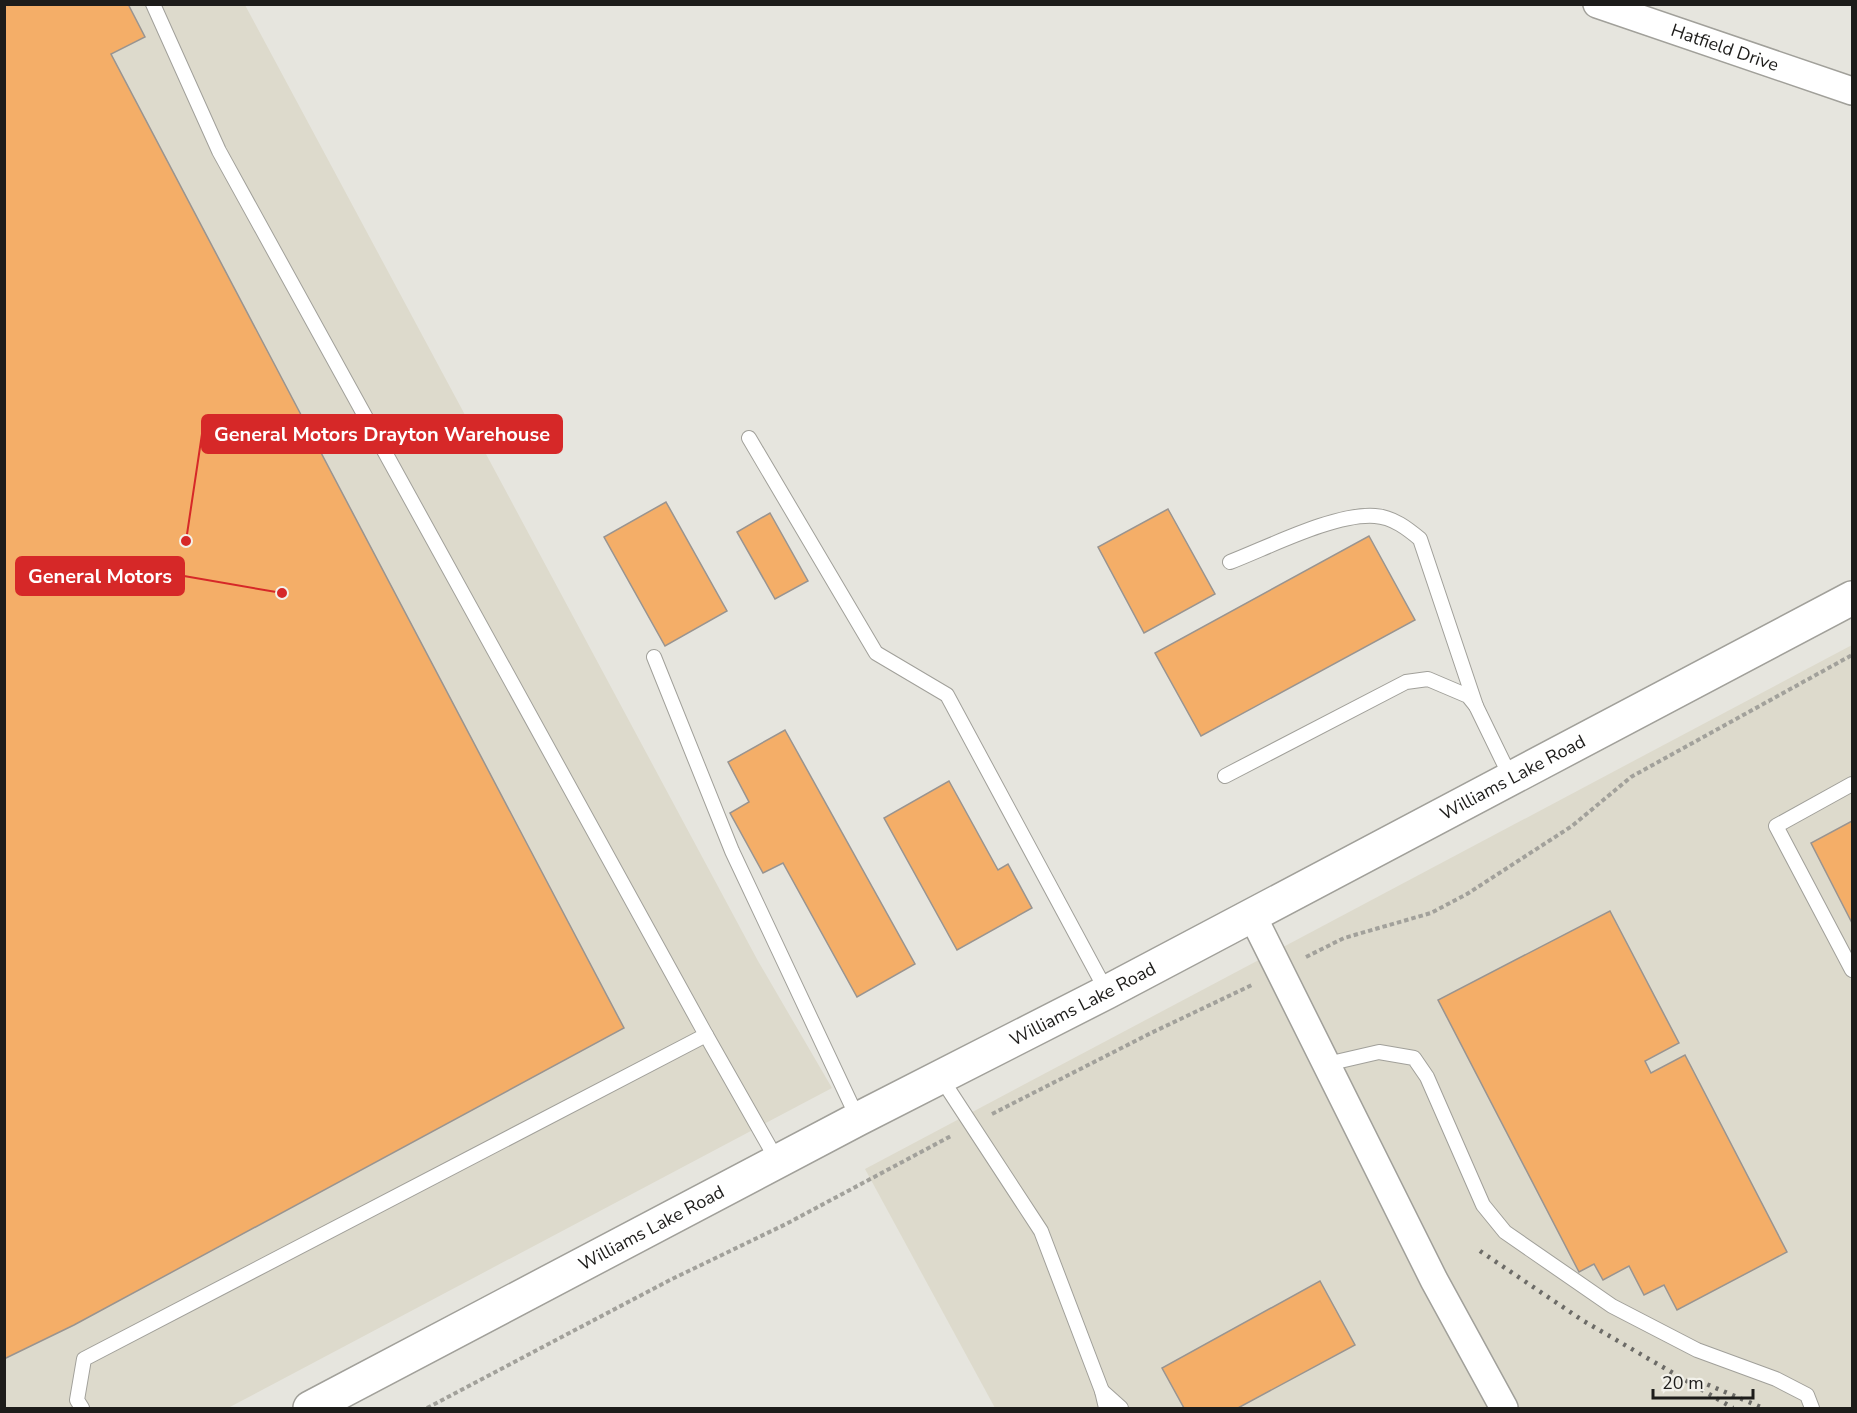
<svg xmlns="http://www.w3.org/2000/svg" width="1857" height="1413" font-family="'Nunito Sans',sans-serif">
<rect width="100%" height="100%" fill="#e6e5de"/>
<g fill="#dddacc">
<path d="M5 5H245L758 961 832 1088 228 1408H5Z"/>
<path d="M1852 645V1408H995L865 1169Z"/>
</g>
<g fill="#f4ae68" stroke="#999490" stroke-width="1.5">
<path d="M4 4H128L145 37 111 54 624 1028 74 1325 4 1359Z"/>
<path d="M666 502 727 611 665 646 604 537Z"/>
<path d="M1168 509 1215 594 1144 633 1098 547Z"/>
<path d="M770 513 808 581 775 599 737 532Z"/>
<path d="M1369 536 1415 620 1201 736 1155 653Z"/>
<path d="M785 730 915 964 857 997 783 863 763 873 730 813 749 802 728 762Z"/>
<path d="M949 781 998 870 1008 864 1032 908 957 950 884 818Z"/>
<path d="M1852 821V923L1811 843Z"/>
<path d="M1610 911 1679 1043 1645 1061 1651 1073 1685 1055 1787 1252 1677 1310 1664 1285 1644 1295 1629 1266 1603 1280 1594 1264 1579 1272 1438 1000Z"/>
<path d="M1320 1281 1355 1345 1238 1408H1184L1162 1368Z"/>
</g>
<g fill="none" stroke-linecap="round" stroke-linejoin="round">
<defs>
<g id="lane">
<path d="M749 438 876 653 947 695 1107 992"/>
<path d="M1230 562C1269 547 1335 513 1375 516 1393 517 1408 529 1420 539L1476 706"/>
<path d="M654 657 732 851 858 1119"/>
<path d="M1225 776 1406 682 1428 679 1468 696 1476 706 1511 778"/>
<path d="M1852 784 1776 826 1852 970"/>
<path d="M706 1035 778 1162"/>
<path d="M1327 1064 1379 1052 1414 1058 1427 1077 1483 1205 1505 1232 1612 1306 1697 1350 1776 1379 1807 1395 1812 1408"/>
<path d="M941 1078 1041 1231 1102 1391 1106 1408"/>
<path d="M1102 1391 1121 1408"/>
<path d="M82 1408 77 1400 84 1359 706 1035 219 151 153 4"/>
</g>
<g id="street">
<path id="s1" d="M1597 4 1852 91"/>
<path d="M1252 915 1434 1280 1504 1408"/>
</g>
<g id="secondary">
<path id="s2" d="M310 1408 858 1119 1107 992 1852 598"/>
</g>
</defs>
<use href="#lane" stroke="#a1a09a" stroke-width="16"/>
<use href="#street" stroke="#a1a09a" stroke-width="30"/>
<use href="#secondary" stroke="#a1a09a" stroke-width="36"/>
<g stroke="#a2a19b" stroke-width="4" stroke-dasharray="4.5 3" stroke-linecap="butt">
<path d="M1306 957 1344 938 1431 913 1467 894 1572 826 1631 777 1852 655"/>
<path d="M992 1114 1151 1033 1254 984"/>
<path d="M427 1408 670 1280 786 1224 951 1136"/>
</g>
<use href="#lane" stroke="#fff" stroke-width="14"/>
<use href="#street" stroke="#fff" stroke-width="27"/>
<use href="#secondary" stroke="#fff" stroke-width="33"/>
<g stroke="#6c6b67" stroke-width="4.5" stroke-dasharray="3 6" stroke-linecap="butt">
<path d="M1480 1251 1582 1320 1733 1408"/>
<path d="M1699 1381 1763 1408"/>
</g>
</g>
<g text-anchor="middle" stroke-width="4.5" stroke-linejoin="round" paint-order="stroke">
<g font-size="18" fill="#1d1c1a" stroke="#f3f2eb">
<text dy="6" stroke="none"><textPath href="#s1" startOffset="135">Hatfield Drive</textPath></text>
<text dy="6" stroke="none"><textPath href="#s2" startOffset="1358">Williams Lake Road</textPath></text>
<text dy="6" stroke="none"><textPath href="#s2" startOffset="872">Williams Lake Road</textPath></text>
<text dy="6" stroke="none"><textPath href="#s2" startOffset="386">Williams Lake Road</textPath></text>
</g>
</g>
<path fill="none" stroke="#d62828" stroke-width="2" d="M186 541L202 434M282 593L184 576"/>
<g fill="#d62828" stroke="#f3f2eb" stroke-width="2">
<circle cx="186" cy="541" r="6"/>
<circle cx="282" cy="593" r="6"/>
</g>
<g fill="#d62828" stroke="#d62828" stroke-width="2">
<rect x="202" y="415" width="360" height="38" rx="6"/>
<rect x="16" y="557" width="168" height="38" rx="6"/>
</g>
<g font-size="20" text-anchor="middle" font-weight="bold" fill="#fff">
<text x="382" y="441">General Motors Drayton Warehouse</text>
<text x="100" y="583">General Motors</text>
</g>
<rect width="1857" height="1413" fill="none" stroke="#1d1c1a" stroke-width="12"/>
<path d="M1653 1389v9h100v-9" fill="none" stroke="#1d1c1a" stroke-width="3"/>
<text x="1662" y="1389" font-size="18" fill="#1d1c1a" stroke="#f3f2eb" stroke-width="4.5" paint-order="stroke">20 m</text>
</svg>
